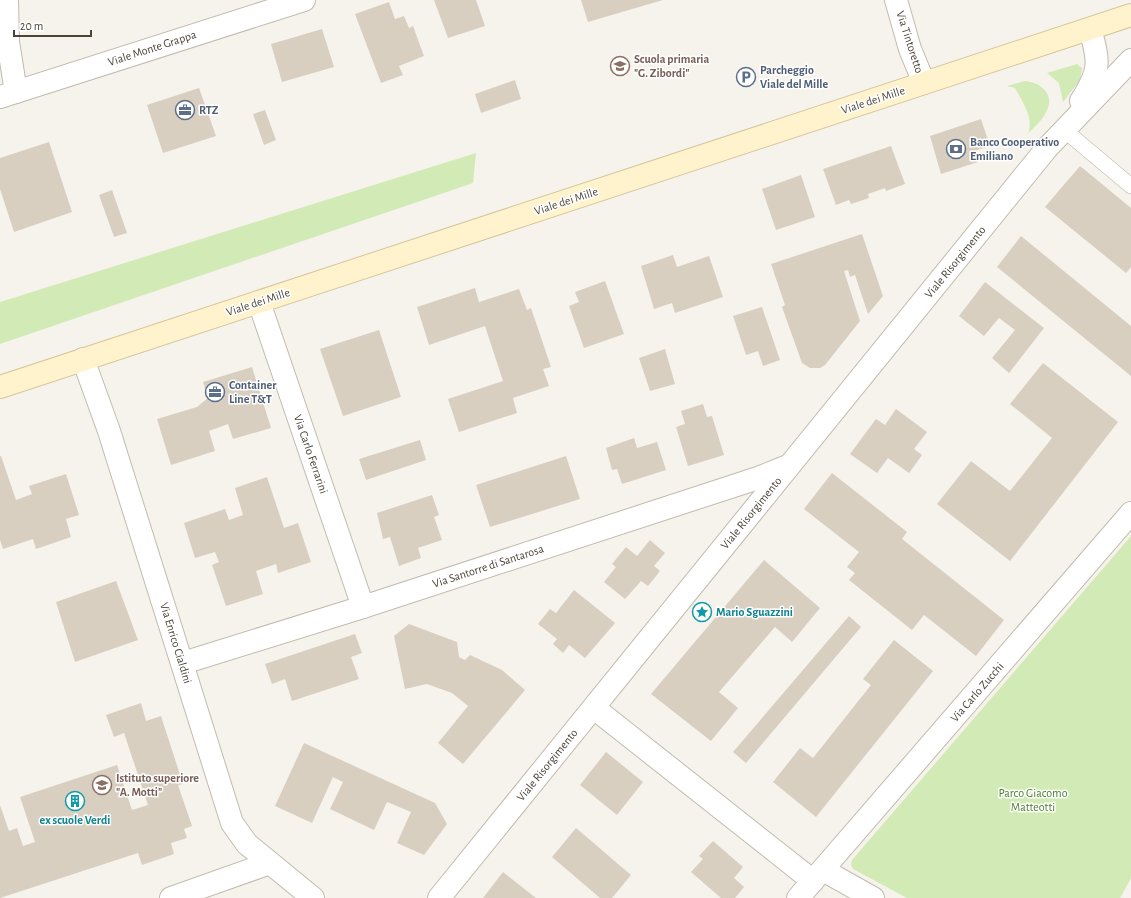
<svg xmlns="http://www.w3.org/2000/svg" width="1131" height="898" font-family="'Alegreya Sans',sans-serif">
<rect width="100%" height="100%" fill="#f6f3ec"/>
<g fill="#d2eab5">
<path d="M1077 64 1082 68 1080 80 1063 102 1059 83 1047 73Z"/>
<path d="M1025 81C1040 82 1055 94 1047 110 1044 119 1034 127 1028 134 1034 118 1023 103 1015 88L1007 86Z"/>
<path d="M476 153 473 183 0 344V302Z"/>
<path d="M1131 536V878L1120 898H907L853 869 851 865 852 860Z"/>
</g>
<g fill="#d8cfc1">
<path d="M434 0H476L485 26 448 38Z"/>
<path d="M581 0H663L588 22Z"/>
<path d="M389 2 395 19 404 16 409 28 413 26 424 56 399 66 403 75 381 83 355 14Z"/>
<path d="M322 29 334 67 282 82 271 44Z"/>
<path d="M515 80 521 99 481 113 475 94Z"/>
<path d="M199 88 216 136 163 153 147 105Z"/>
<path d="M265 110 276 140 264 145 253 114Z"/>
<path d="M981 119 990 146 974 151 978 162 941 174 930 136Z"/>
<path d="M49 142 72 212 14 232 0 189V158Z"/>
<path d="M891 146 905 184 886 191 885 188 868 194 869 198 851 204 849 200 836 205 823 169Z"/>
<path d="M1080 166 1131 208V267L1126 273 1045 207Z"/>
<path d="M801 175 815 217 776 230 762 189Z"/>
<path d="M112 190 127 233 114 237 99 195Z"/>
<path d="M862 234 883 296 868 314 855 275 850 277 848 270 844 271 860 321 825 365 820 368H810L802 363 782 307 785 305 771 264Z"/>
<path d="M1021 236 1131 326V376L997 267Z"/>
<path d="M673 255 677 267 709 256 723 297 675 313 672 303 654 309 641 266Z"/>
<path d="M605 281 624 334 584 348 569 306 579 302 575 292Z"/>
<path d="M985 282 1044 328 1009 373 992 358 1015 330 999 318 984 336 959 316Z"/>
<path d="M475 288 479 302 519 289 527 310 531 308 551 367 543 369 549 386 513 398 517 413 459 432 448 399 503 381 485 326 429 345 417 307Z"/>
<path d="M762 307 780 360 763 366 758 351 746 355 733 316Z"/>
<path d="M379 330 401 397 343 416 320 349Z"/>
<path d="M665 349 675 384 650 391 639 358Z"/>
<path d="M1043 363 1118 422 1010 561 937 504 971 461 1010 491 1052 438 1010 404Z"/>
<path d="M252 367 271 428 233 439 228 424 209 431 215 451 171 465 157 419 197 407 208 398 203 382Z"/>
<path d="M703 404 707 417 712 416 724 455 688 466 676 427 685 424 681 411Z"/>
<path d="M896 409 927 432 914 449 922 455 909 473 888 458 877 473 850 454 876 419 885 425Z"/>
<path d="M634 438 637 448 657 442 666 470 622 484 617 469 612 470 606 448Z"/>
<path d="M420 440 426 460 366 480 359 459Z"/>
<path d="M0 456H1L16 500 32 494 29 486 66 474 79 515 66 519 71 537 36 549 33 539 3 549 0 540Z"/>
<path d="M566 456 580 499 490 527 476 485Z"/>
<path d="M832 473 907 532 902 539 1004 620 976 656 924 615 912 630 849 580 855 573 847 567 859 552 804 509Z"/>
<path d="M267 477 284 528 298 523 311 562 278 573 276 564 256 571 263 594 226 606 212 565 219 562 215 552 195 558 184 523 225 509 229 520 243 515 235 488Z"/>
<path d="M432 495 439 515 434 517 442 540 418 548 421 558 399 566 390 537 383 539 377 513Z"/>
<path d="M650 540 665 553 654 566 660 571 648 586 641 581 625 599 604 582 616 567 612 564 626 547 637 556Z"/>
<path d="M764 560 820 608 792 642 775 627 719 692 738 708 711 741 651 694Z"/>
<path d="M116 581 138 640 75 662 56 602Z"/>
<path d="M574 590 615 623 585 658 569 645 563 653 553 644 557 639 538 624 550 609 556 613Z"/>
<path d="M849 616 861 627 746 763 733 752Z"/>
<path d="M409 624 457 642 459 657 465 660 470 655 502 670 525 690 463 764 438 743 468 706 452 693 427 684 405 689 394 636Z"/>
<path d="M355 634 362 653 351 657 359 679 292 701 285 679 272 684 265 664Z"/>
<path d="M894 640 933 671 816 817 773 782 800 748 813 758 871 685 863 679Z"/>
<path d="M141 703 146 721 161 716 183 784 178 785 192 826 184 829 187 838 171 843 174 854 142 865 138 853 0 898V805L9 831 17 828 23 846 35 842 20 797 117 765 132 810 148 805 124 733 114 737 106 715Z"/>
<path d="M304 743 435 803 447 824 424 855 397 843 411 812 387 802 374 830 330 809 343 782 333 777 312 823 275 806Z"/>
<path d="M606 752 643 782 617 815 580 785Z"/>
<path d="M576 828 631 875 612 898H600L552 857Z"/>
<path d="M713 841 743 867 734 878 744 887 735 898H721L691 872 703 859 699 856Z"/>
<path d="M503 872 536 898H483Z"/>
</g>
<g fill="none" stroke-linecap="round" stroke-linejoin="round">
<defs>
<path id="lane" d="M1063 129 1131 186"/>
<g id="street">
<path d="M7 0 8 42 16 92"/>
<path d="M896 0 910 49 924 83"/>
<path d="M0 97 304 0"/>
<path d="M1081 101C1100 71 1100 63 1090 29"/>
<path d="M259 302 363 607"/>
<path d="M83 359 109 431 232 823 247 844 313 898"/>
<path d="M183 663 363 607 758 478 788 466"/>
<path d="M594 708 813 881"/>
<path d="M823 870 873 898"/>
<path d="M171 898 270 863"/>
<path d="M439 898 1047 148 1131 60"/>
<path d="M798 898 1131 513"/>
</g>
<path id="secondary" d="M0 387 1131 15"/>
</defs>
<use href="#lane" stroke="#c2bbae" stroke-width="16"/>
<use href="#street" stroke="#c2bbae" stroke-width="24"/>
<use href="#secondary" stroke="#d6c79b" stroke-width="24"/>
<use href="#lane" stroke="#fff" stroke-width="15"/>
<use href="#street" stroke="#fff" stroke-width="22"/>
<use href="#secondary" stroke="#fff3cd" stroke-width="22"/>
</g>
<defs>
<symbol id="school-ring" viewBox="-11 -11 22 22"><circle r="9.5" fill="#fff" stroke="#8d6e63" stroke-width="1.5"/><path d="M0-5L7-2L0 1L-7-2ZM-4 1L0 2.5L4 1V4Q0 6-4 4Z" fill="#8d6e63"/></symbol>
<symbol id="parking-ring" viewBox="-11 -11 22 22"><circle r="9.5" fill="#fff" stroke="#5c6f8a" stroke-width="1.5"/><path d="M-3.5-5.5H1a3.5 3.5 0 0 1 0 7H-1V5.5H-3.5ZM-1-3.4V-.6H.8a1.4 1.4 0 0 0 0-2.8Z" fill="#5c6f8a"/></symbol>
<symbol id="office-ring" viewBox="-11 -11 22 22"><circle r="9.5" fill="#fff" stroke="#5c6f8a" stroke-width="1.5"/><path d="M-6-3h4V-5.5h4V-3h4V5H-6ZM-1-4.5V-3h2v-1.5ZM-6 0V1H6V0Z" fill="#5c6f8a"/></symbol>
<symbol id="bank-ring" viewBox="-11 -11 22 22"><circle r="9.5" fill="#fff" stroke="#5c6f8a" stroke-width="1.5"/><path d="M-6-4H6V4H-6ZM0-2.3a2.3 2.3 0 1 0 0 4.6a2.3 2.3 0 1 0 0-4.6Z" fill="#5c6f8a"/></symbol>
<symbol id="sight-ring" viewBox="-11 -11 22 22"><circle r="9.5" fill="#fff" stroke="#0f9aa8" stroke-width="1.5"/><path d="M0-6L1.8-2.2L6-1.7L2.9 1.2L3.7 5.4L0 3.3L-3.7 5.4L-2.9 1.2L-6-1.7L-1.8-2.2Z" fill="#0f9aa8"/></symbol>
<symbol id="building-ring" viewBox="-11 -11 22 22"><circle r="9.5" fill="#fff" stroke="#0f9aa8" stroke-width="1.5"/><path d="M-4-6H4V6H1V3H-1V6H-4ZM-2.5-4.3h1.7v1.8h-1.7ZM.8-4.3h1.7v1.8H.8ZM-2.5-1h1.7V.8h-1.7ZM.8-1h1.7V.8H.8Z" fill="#0f9aa8"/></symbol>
</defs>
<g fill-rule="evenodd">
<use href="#school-ring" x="609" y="55" width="22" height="22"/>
<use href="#parking-ring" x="735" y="66" width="22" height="22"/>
<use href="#office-ring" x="174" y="99" width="22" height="22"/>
<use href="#bank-ring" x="945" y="138" width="22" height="22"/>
<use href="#office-ring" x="204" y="381" width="22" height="22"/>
<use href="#sight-ring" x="691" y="601" width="22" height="22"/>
<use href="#school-ring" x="91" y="774" width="22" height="22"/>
<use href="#building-ring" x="64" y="790" width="22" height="22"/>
</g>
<g text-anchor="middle" stroke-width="3" stroke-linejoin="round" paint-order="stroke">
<g font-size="12" fill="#4b4439" stroke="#fff">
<text transform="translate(910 42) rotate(72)" y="4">Via Tintoretto</text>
<text transform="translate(152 48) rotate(-18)" y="4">Viale Monte Grappa</text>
<text transform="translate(873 100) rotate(-18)" y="4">Viale dei Mille</text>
<text transform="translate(566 201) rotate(-18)" y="4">Viale dei Mille</text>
<text transform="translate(955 262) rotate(-51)" y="4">Viale Risorgimento</text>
<text transform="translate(258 302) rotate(-18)" y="4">Viale dei Mille</text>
<text transform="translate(311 454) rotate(71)" y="4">Via Carlo Ferrarini</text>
<text transform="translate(751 513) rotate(-51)" y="4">Viale Risorgimento</text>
<text transform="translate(488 566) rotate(-18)" y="4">Via Santorre di Santarosa</text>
<text transform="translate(176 643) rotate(73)" y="4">Via Enrico Cialdini</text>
<text transform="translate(977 692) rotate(-49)" y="4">Via Carlo Zucchi</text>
<text transform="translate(547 765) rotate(-51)" y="4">Viale Risorgimento</text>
</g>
<g font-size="12" font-weight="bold" fill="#785e54" stroke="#fff" text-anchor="start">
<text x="634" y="63">Scuola primaria<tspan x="634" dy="14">"G. Zibordi"</tspan></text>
<text x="116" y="782">Istituto superiore<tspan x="116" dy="14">"A. Motti"</tspan></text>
</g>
<g font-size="12" font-weight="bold" fill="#4e5e75" stroke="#fff" text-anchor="start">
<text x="760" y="74">Parcheggio<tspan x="760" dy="14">Viale del Mille</tspan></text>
<text x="199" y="114">RTZ</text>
<text x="970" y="146">Banco Cooperativo<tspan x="970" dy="14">Emiliano</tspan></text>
<text x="229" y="389">Container<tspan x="229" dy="14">Line T&amp;T</tspan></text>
</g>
<g font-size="12" font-weight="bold" fill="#0d838f" stroke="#fff" text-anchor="start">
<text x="716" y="616">Mario Sguazzini</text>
<text x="75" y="824" text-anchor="middle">ex scuole Verdi</text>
</g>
<g font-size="12" fill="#4a7f2a" stroke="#fff">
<text x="1033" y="797">Parco Giacomo<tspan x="1033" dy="14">Matteotti</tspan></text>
</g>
</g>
<path d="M14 30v6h77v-6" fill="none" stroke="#4b4439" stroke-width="2"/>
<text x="20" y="30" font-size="12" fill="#4b4439" stroke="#ffffff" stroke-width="3" paint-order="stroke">20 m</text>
</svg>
